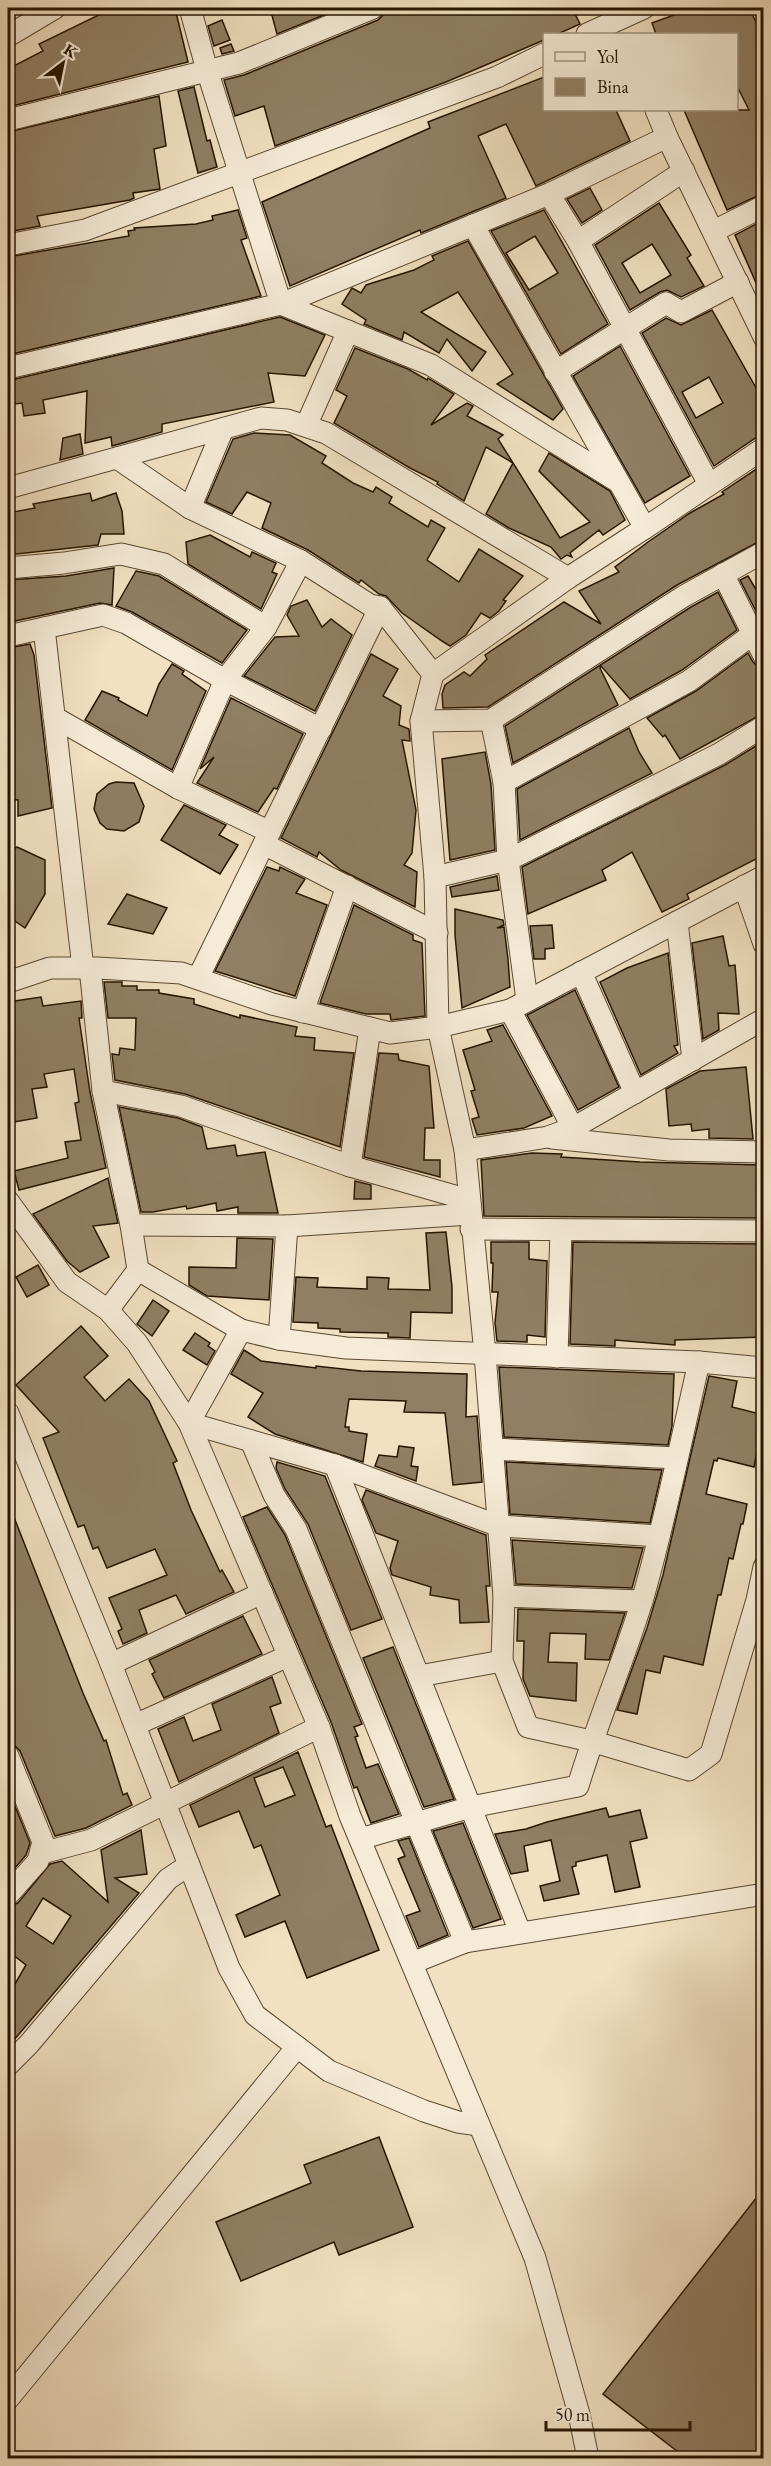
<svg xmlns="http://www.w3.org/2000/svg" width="771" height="2466" font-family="'EB Garamond',serif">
<rect width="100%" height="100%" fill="#f1e0c1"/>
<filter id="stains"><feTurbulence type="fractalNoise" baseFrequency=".00333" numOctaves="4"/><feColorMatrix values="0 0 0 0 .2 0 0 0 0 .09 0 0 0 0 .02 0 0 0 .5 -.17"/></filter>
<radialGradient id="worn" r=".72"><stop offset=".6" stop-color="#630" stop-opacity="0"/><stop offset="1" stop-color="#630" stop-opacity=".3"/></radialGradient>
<g fill="#907f64" stroke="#261500" stroke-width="1.5" fill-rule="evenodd">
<path d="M113 8H175L188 62 8 107V69L43 51 39 44Z"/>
<path d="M270 8H341L277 34Z"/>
<path d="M385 8H572L580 24 558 34H544V40L446 82 275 146 264 106 235 116 224 80 244 75 378 20 383 15Z"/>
<path d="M693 8H749L764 38V193L727 210 684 110H749L736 84V34H656L652 23Z"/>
<path d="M222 20 230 40 214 46 208 26Z"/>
<path d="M231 44 234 51 222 54 220 48Z"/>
<path d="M544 77V110H616L630 141 536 186 506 124 478 136 506 198 421 233 420 230 290 286 262 202 430 128 428 122Z"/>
<path d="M194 87 207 141 210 140 217 167 198 173 178 91Z"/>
<path d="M159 96 166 146 154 149 160 189 133 193 134 198 130 200 37 216 40 226 8 232V132Z"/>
<path d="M590 188 602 210 582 223 567 199Z"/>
<path d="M659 203 691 255 687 258 704 286 681 297 667 290 660 292 630 310 595 245ZM652 244 671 275 640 293 622 263Z"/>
<path d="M238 210 247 238 241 240 261 296 12 354 8 333V257L129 236 128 231 135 230 134 228 196 224 213 220 212 216Z"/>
<path d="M544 210 608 324 561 354 491 231ZM535 236 558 273 529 290 506 253Z"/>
<path d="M764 220V301L735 235Z"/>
<path d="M468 241 563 409 553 420 497 384 513 374 458 292 421 312 486 352 472 371 447 339 439 353 404 332 402 340 364 324 366 320 342 304 352 288 361 293 366 285 414 270 434 260 432 256Z"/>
<path d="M712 310 764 402V435L757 437 714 466 642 333 666 318 681 325ZM709 377 723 403 696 418 682 392Z"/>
<path d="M280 317 325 335 305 376 268 373 274 402 162 424V432L112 446 111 437 85 443 87 391 43 400 45 413 24 416 22 403 15 404 11 380Z"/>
<path d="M620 346 690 476 645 503 573 376Z"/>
<path d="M355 348 408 369 427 380 428 378 454 394 431 425 467 403 473 406 467 416 503 435 498 439 560 538 590 522 539 471 549 453 610 491 625 520 603 535 599 530 570 553 572 557 567 555 561 559 551 547 509 528 486 514 513 463 486 447 464 501 437 484 438 482 410 468 334 423 347 396 336 390Z"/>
<path d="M254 433 290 435 326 456 322 463 353 483 373 492 376 487 392 497 389 503 428 527 431 520 445 528 427 560 459 582 479 549 523 576 503 600 506 601 499 611 490 618 481 613 466 635 450 646 442 641 402 613 386 596 379 594 361 580 359 583 308 550 262 528 271 503 247 492 232 514 206 502 233 439Z"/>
<path d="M80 434 83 454 60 460 63 438Z"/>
<path d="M764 464V539L677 585 488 707 443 708 442 694 445 685 464 672 470 676 487 659 485 655 564 602 601 624 579 591 619 572 615 567 648 542 690 513 724 494 722 492Z"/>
<path d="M90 493 92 501 116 493 122 511 124 534H101L98 545 8 555V533L13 532 8 513 35 508 33 504Z"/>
<path d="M210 535 250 557 252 552 276 563 272 572 277 574 261 609 188 564 186 542Z"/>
<path d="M114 568 112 605 100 603 10 622 8 580 66 576Z"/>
<path d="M136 571 159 576 247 630 222 663 132 612 116 606Z"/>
<path d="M748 576 764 603V614L761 617H759L740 580Z"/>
<path d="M718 592 737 630 682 670 630 699 601 666 600 668 618 705 513 763 505 726 691 607Z"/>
<path d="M307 600 322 627 331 619 352 635 315 711 244 676 275 637 299 636 287 615 291 606Z"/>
<path d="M30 644 34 655 52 808 18 816V800L8 799V648Z"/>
<path d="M748 653 753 662 764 672V713L680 759 665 735 663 737 647 718 696 691Z"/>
<path d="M371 654 398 669 383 696 401 706 399 725 409 729 410 741 402 740 416 810 412 853 404 865 417 872 415 907 341 870 319 852 317 857 281 838Z"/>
<path d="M172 664 184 671 182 674 206 691 172 770 85 720 102 691 119 698 118 700 147 716 159 684Z"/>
<path d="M231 698 303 734 277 789 274 788 258 812 197 783 214 757 200 769Z"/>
<path d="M629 728 639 752 652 773 520 840 517 789Z"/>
<path d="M764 741V855L687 894 689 899 662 912 632 852 602 870 606 880 528 914 522 867 725 765Z"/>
<path d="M485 752 491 784 495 850 450 860 442 759Z"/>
<path d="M116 782 134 783 144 806 139 822 124 831 107 829 100 823 94 809 97 794 109 784Z"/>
<path d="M184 805 226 825 219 835 238 845 220 874 161 840Z"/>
<path d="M17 847 45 860V894L25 928 8 916V852Z"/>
<path d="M267 867 279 871 280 867 305 879 296 893 327 905 295 996 215 971Z"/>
<path d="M497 876 499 890 452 897 450 887Z"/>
<path d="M127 894 167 908 153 934 108 924Z"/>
<path d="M354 905 413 935V940L422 943 425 1016 391 1020 390 1014H366L320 1003Z"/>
<path d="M455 909 503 920 504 925 497 928 504 927 508 959 510 987 462 1008 455 935Z"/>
<path d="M552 925 554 948 545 949V959H534L530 926Z"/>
<path d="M723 936 729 966 735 965 739 1014 718 1013 719 1030 703 1039 692 943Z"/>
<path d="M668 953 678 1045 674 1046 678 1053 641 1075 600 982 627 968Z"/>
<path d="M104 982H122V986H137V990H159V993L194 999V1004L240 1018V1015L297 1027 295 1036 315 1038 314 1050 354 1053 340 1147 185 1094 115 1080 112 1054 119 1055 120 1048 135 1050 136 1018H108Z"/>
<path d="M575 990 619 1087 578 1110 527 1015Z"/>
<path d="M41 997 43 1006 81 1001 82 1018H79L90 1092 106 1168 19 1190 14 1171 68 1158 65 1142 81 1140 75 1103 79 1102 74 1069 44 1074 47 1087 32 1089 37 1118 8 1123V1002Z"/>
<path d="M503 1025 552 1116 524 1128 477 1135 472 1119 479 1117 471 1091 475 1090 463 1050 492 1041 487 1030Z"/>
<path d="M379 1053 398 1054 399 1060 429 1066 434 1128H425L424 1160H440V1177L364 1157Z"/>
<path d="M746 1067 753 1139 709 1138V1129L692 1131 691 1124 669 1126 666 1089 700 1071Z"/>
<path d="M119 1107 178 1118 202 1127 207 1149 235 1145 237 1156 265 1152 278 1213H238V1207L217 1211 216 1203 187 1209 186 1206 153 1212H141Z"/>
<path d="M532 1153 562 1154 561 1157 640 1162 764 1165V1218L484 1216 481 1160Z"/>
<path d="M108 1178 118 1223 93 1226 109 1257 80 1272 67 1261 33 1214Z"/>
<path d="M355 1181 371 1185V1199H354Z"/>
<path d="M446 1232 452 1287V1313L411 1312 410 1338 388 1337V1333L340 1332V1329L318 1328V1323L293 1322 296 1277 318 1278 317 1287 367 1289V1277L389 1278 388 1289 430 1290 426 1233Z"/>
<path d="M237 1238 273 1239 269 1300 207 1296 189 1285V1267L236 1268Z"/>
<path d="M491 1242H529V1259L547 1261 545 1337 527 1335V1342L497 1341 495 1323 498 1292H492L493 1263H491Z"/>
<path d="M573 1242 764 1244 763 1337 675 1340V1345L615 1340V1346L570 1344Z"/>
<path d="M38 1265 49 1285 27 1297 16 1277Z"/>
<path d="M153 1300 169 1311 152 1336 137 1324Z"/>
<path d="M81 1326 108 1356 84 1377 105 1401 129 1379 149 1401 177 1461 173 1463 191 1510 220 1572 222 1570 234 1592 186 1614 176 1595 139 1610 147 1633 123 1644 118 1631 122 1629 109 1598 167 1575 155 1549 107 1568 98 1547 93 1549 84 1525 78 1527 43 1438 59 1432 16 1385Z"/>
<path d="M195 1333 210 1343 208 1346 215 1351 207 1365 183 1350Z"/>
<path d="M244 1350 261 1361 316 1368V1366L361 1371 467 1374 466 1417 477 1416 482 1482 453 1485 445 1413 404 1412 406 1401 349 1399 345 1427H349V1431L367 1434 363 1462 275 1434 248 1417 263 1393 231 1374Z"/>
<path d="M499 1367 674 1374 672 1426 668 1445 504 1437Z"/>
<path d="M709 1376 737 1381 732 1407 764 1415 754 1467 718 1458 717 1461 714 1460 706 1494 747 1504 743 1524H741L733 1559 729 1558 721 1595H718L703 1665 664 1656 660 1673 646 1670 637 1714 617 1710 647 1628 663 1575Z"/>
<path d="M399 1446 414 1448 411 1466 418 1467 416 1481 375 1466 379 1455 397 1457Z"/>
<path d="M277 1462 325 1476 382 1619 351 1630 308 1524 285 1489 276 1468Z"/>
<path d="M506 1462 662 1470 650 1523 510 1514Z"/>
<path d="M366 1490 486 1535 490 1586H486L489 1622 460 1623 459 1600 430 1595 431 1587 392 1575 390 1568 398 1541 376 1533 362 1500Z"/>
<path d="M8 1502 83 1693 104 1741 106 1740 123 1795 127 1793 132 1805 86 1828 55 1836 20 1751 15 1746 8 1744Z"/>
<path d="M267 1507 285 1535 362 1724 354 1727 358 1736 355 1737 366 1768 378 1764 399 1814 371 1823 357 1787 354 1788 331 1722 243 1517Z"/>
<path d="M512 1540 643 1548 632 1588 516 1584Z"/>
<path d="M518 1609 625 1613 609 1660 585 1659 586 1634 550 1633 548 1662 577 1663 576 1701 530 1696 523 1679 524 1641H517Z"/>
<path d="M243 1616 262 1654 164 1698 152 1674 155 1672 149 1660Z"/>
<path d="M393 1647 454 1799 424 1807 363 1658Z"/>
<path d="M272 1677 281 1703 270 1707 279 1733 179 1782 158 1729 184 1717 193 1741 221 1730 212 1704Z"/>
<path d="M298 1752 326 1827 331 1825 379 1950 307 1978 285 1921 245 1937 236 1915 280 1895 261 1845 254 1848 239 1811 199 1827 190 1805ZM283 1767 295 1795 265 1807 254 1778Z"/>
<path d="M8 1789 30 1843 26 1855 8 1876Z"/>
<path d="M606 1808 609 1817 640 1810 647 1838 630 1842 640 1887 615 1892 607 1855 576 1862V1866L572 1867 579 1894 544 1901 540 1886 560 1881 551 1840 524 1846 528 1871 511 1874 495 1834 526 1829 547 1822Z"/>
<path d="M463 1823 501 1919 473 1928 433 1831Z"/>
<path d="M141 1830 147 1874 115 1878 139 1893 8 2047V1996L26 1965 8 1951V1907L18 1903 50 1864 62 1861 108 1902 101 1850ZM43 1898 71 1916 53 1944 26 1926Z"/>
<path d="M409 1838 448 1935 419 1947 406 1916 420 1911 398 1859 405 1856 398 1841Z"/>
<path d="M379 2137 413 2227 339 2255 334 2242 241 2281 216 2222 311 2183 304 2165Z"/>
<path d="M764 2188V2458H686L603 2394Z"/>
</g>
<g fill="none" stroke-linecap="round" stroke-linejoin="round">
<defs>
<g id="minor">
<path d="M190 8 207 70 281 304"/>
<path d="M587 34 644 8"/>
<path d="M8 36 55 8"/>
<path d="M656 110 667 137 764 337"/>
<path d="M8 120 239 63 373 8"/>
<path d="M549 194 578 241 709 484"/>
<path d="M473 225 645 528 764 448"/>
<path d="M714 231 764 206"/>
<path d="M578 241 684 171"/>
<path d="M8 245 85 230 497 77 544 54"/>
<path d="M281 304 431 365 617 481"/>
<path d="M8 368 281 304 549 194 667 137"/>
<path d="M555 372 666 303 681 312 738 282"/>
<path d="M306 426 348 331"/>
<path d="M117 458 190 508 301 561 370 605 380 607 433 674 421 721 435 877 438 1027 465 1150 485 1354 504 1596 502 1661"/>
<path d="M8 488 261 418 287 420 326 433 568 578"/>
<path d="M190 508 223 429"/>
<path d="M8 568 64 563 121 554 164 564 266 627"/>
<path d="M723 574 764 656"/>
<path d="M44 628 83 968"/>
<path d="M8 636 103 615 126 623 225 680 321 729"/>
<path d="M433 674 568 578 645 528"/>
<path d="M54 717 178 788 270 832"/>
<path d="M491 720 504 782 508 860 527 1000"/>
<path d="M421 721 491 720 684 596 764 552"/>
<path d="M504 782 689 681 753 634 764 629"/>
<path d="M178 788 225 680 266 627 301 561"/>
<path d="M264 844 437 933"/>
<path d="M435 877 508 860 719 754 764 726"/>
<path d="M744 886 764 944"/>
<path d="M677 922 693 1060"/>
<path d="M90 968 103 1091 131 1225 138 1270 108 1310"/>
<path d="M581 972 635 1093"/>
<path d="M198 978 380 607"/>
<path d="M8 982 50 968H98L181 973 272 1004 390 1033 438 1027 510 1010 764 876"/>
<path d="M510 1010 573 1128"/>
<path d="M303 1012 347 886"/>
<path d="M103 1091 181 1106 350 1166 469 1200"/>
<path d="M552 1138 669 1150 764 1152"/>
<path d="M465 1150 548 1137 573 1128 764 1019"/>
<path d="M350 1166 370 1028"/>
<path d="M8 1201 67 1282 108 1310 137 1343 189 1423 319 1727 350 1816 535 2258 579 2414 588 2458"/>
<path d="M131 1225 287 1226 279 1339"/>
<path d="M287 1226 470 1214"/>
<path d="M471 1229 764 1231"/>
<path d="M138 1270 241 1330 279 1339 346 1348 699 1362 764 1368"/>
<path d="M241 1330 189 1423 335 1465 499 1526 659 1536"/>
<path d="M557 1357 561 1230"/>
<path d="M8 1413 111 1664 229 1968 255 2015 329 2071 424 2111 458 2122 479 2125"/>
<path d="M251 1441 274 1495 296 1529 465 1942"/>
<path d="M492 1449 677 1458"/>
<path d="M335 1465 520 1932"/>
<path d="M504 1596 642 1601"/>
<path d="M111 1664 262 1593"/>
<path d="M419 1676 502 1661 528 1727 591 1741 689 1770 711 1754 757 1600 764 1567"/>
<path d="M135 1725 288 1656"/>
<path d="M8 1756 43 1842 38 1861 8 1895"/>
<path d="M360 1839 471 1807 578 1786C597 1723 623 1663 642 1601 665 1522 681 1441 699 1362"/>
<path d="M42 1853 91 1840 319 1727"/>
<path d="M412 1963 465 1942 764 1894"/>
<path d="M8 2065 29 2044 168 1879 189 1865"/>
<path d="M8 2399 297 2047"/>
</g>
</defs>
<use href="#minor" stroke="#594830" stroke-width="23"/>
<use href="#minor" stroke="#f6ebd7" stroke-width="21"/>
</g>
<rect width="771" height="2466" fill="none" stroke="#f1e0c1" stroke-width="30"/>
<rect x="9" y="9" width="753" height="2448" fill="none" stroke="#261500" stroke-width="3"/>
<rect x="15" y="15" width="741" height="2436" fill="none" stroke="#261500" stroke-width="1.5"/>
<rect x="543" y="33" width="195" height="78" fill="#f6ebd7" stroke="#a39581" stroke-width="1.5"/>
<rect x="555" y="52" width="30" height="9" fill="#f6ebd7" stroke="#a39581" stroke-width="1.5"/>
<text x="597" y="63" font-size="18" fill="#261500">Yol</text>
<rect x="555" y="78" width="30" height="18" fill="#907f64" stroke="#a39581" stroke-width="1.5"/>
<text x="597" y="93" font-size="18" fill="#261500">Bina</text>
<g transform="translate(63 63) rotate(32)" stroke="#f6ebd7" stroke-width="4.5" paint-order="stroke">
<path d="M0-4.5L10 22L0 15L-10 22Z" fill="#261500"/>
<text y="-9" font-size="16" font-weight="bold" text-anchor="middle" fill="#261500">K</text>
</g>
<path d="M546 2421v9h144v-9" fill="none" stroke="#261500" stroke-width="3"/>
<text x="555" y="2421" font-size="18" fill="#261500" stroke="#f6ebd7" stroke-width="4.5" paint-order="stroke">50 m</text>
<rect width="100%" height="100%" filter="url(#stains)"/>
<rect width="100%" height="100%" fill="url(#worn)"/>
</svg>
